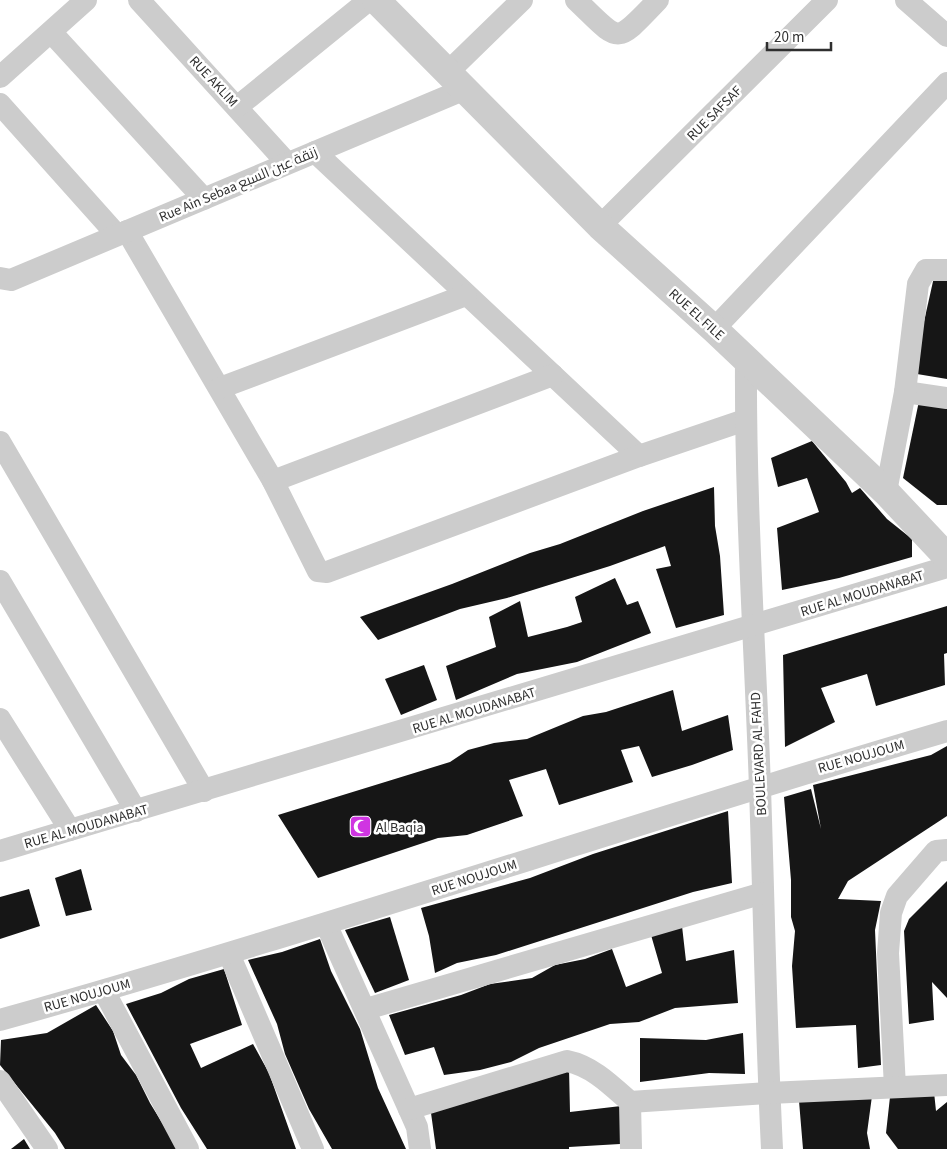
<svg xmlns="http://www.w3.org/2000/svg" width="947" height="1149" font-family="'Source Sans 3',Cairo,sans-serif">
<rect width="100%" height="100%" fill="#fff"/>
<g fill="#161616">
<path d="M934 277 947 279V379L917 374 923 326Z"/>
<path d="M919 401 947 405V505H937L903 478Z"/>
<path d="M812 441 846 482 852 493 860 488 887 519 912 539V557L839 578 782 590 777 528 819 512 807 478 778 487 771 458Z"/>
<path d="M714 487 715 526 720 556 724 615 676 628 656 569 671 566 665 546 610 566 507 598 460 609 378 640 360 617 452 584 530 553 560 544 643 511Z"/>
<path d="M615 578 627 605 638 601 651 633 577 662 517 674 456 700 446 666 496 647 489 617 520 601 528 637 567 627 582 622 575 597Z"/>
<path d="M947 606V653L944 654 945 685 876 706 867 674 821 688 835 722 785 747 783 655Z"/>
<path d="M424 665 437 700 401 715 385 679Z"/>
<path d="M673 690 682 731 728 715 733 750 692 765 652 777 639 746 621 750 633 782 559 805 546 769 509 780 523 816 467 835 438 838 318 878 278 815 450 762 468 750 494 743 527 739 583 716 606 712Z"/>
<path d="M947 746V816L848 881 838 899 881 901 875 930 881 1065 858 1068 856 1025 796 1028 792 966 795 931 791 917V880L784 797 811 789 821 829 813 785 931 755Z"/>
<path d="M728 811 732 883 693 892 496 955 457 963 435 973 429 936 421 908 530 878 593 854Z"/>
<path d="M81 869 92 910 66 916 55 878Z"/>
<path d="M947 881V998L932 982 934 1020 909 1024 904 931 909 919Z"/>
<path d="M29 889 40 926 0 939V897Z"/>
<path d="M390 917 409 980 375 993 345 930Z"/>
<path d="M682 926 686 961 734 950 738 1003 675 1008 639 1022 610 1024 539 1048 511 1062 480 1070 444 1075 434 1047 405 1055 389 1015 461 995 490 984 532 978 555 965 585 959 612 949 626 987 662 973 651 935Z"/>
<path d="M320 939 331 971 360 1029 378 1088 406 1149H332L309 1109 285 1054 277 1024 248 960 282 952Z"/>
<path d="M224 969 242 1025 190 1044 201 1068 253 1044 269 1073 296 1149H207L181 1108 126 1004 161 993 189 979Z"/>
<path d="M96 1005 113 1031 121 1055 136 1075 150 1103 178 1149H65L55 1133 0 1065 1 1040 47 1033Z"/>
<path d="M743 1033 745 1074 709 1073 640 1082V1038L706 1040Z"/>
<path d="M569 1068 570 1112 621 1106 620 1144 569 1147V1149H436L431 1113Z"/>
<path d="M934 1092 936 1111 947 1102V1149H898L886 1133 890 1097Z"/>
<path d="M872 1096 867 1133 870 1149H803L799 1101Z"/>
<path d="M24 1139 30 1149H11Z"/>
</g>
<g fill="none" stroke-linecap="round" stroke-linejoin="round">
<g stroke="#ccc" stroke-width="22">
<path d="M139 0 287 163"/>
<path d="M576 0C621 43 614 46 658 0"/>
<path d="M906 0 947 36"/>
<path d="M51 32 204 199"/>
<path d="M448 72 522 0"/>
<path d="M0 77 86 0"/>
<path d="M0 104 117 235"/>
<path d="M237 107 369 0"/>
<path d="M315 152 639 456"/>
<path d="M600 226 827 0"/>
<path d="M127 231 273 481 318 571 327 572 639 456 745 420"/>
<path d="M0 278 11 280 465 89"/>
<path d="M714 329 947 83"/>
<path d="M746 359C745 502 755 645 760 788 764 908 766 1029 772 1149"/>
<path d="M220 388 466 295"/>
<path d="M905 392 947 398"/>
<path d="M0 442 204 791"/>
<path d="M273 481 553 375"/>
<path d="M886 492 905 392 918 284 926 270H947"/>
<path d="M0 581 136 811"/>
<path d="M0 719 70 830"/>
<path d="M0 851 947 567"/>
<path d="M326 924 409 1109 417 1127 420 1149"/>
<path d="M229 954 313 1149"/>
<path d="M104 991 188 1149"/>
<path d="M366 1009 763 893"/>
<path d="M0 1020C318 931 630 824 947 731"/>
<path d="M0 1081 47 1149"/>
<path d="M895 1087 888 953 891 913 897 896 936 851 947 850"/>
<path d="M630 1102 769 1093 947 1085"/>
<path d="M409 1109 567 1061C592 1066 611 1085 630 1102L631 1149"/>
</g>
<path stroke="#ccc" stroke-width="28" d="M376 0 600 226 714 329 886 492 947 557"/>
</g>
<defs>
<symbol id="mosque-square" viewBox="-11 -11 22 22"><rect x="-9" y="-9" width="18" height="18" rx="4" fill="#d035e2" stroke="#fff"/><path d="M3.5-4.9A6 6 0 1 0 3.5 4.9A5 5 0 1 1 3.5-4.9Z" fill="#fff"/></symbol>
</defs>
<g fill-rule="evenodd">
<use href="#mosque-square" x="348" y="814" width="25" height="25"/>
</g>
<g text-anchor="middle" stroke-width="5" stroke-linejoin="round" paint-order="stroke">
<g font-size="14" fill="#2f2f2f" stroke="#fff">
<text transform="translate(214 81) rotate(47)" y="5">RUE AKLIM</text>
<text transform="translate(714 113) rotate(-45)" y="5">RUE SAFSAF</text>
<text transform="translate(238 184) rotate(-23)" y="5">Rue Ain Sebaa زنقة عين السبع</text>
<text transform="translate(697 314) rotate(42)" y="5">RUE EL FILE</text>
<text transform="translate(862 593) rotate(-17)" y="5">RUE AL MOUDANABAT</text>
<text transform="translate(474 710) rotate(-17)" y="5">RUE AL MOUDANABAT</text>
<text transform="translate(758 754) rotate(-93)" y="5">BOULEVARD AL FAHD</text>
<text transform="translate(861 756) rotate(-16)" y="5">RUE NOUJOUM</text>
<text transform="translate(86 826) rotate(-16)" y="5">RUE AL MOUDANABAT</text>
<text transform="translate(474 877) rotate(-18)" y="5">RUE NOUJOUM</text>
<text transform="translate(87 995) rotate(-16)" y="5">RUE NOUJOUM</text>
</g>
<g font-size="14" fill="#2f2f2f" stroke="#fff" text-anchor="start">
<text x="376" y="832">Al Baqia</text>
</g>
</g>
<path d="M767 42v8h64v-8" fill="none" stroke="#2f2f2f" stroke-width="2.5"/>
<text x="774" y="42" font-size="15" fill="#2f2f2f" stroke="#ffffff" stroke-width="4" paint-order="stroke">20 m</text>
</svg>
